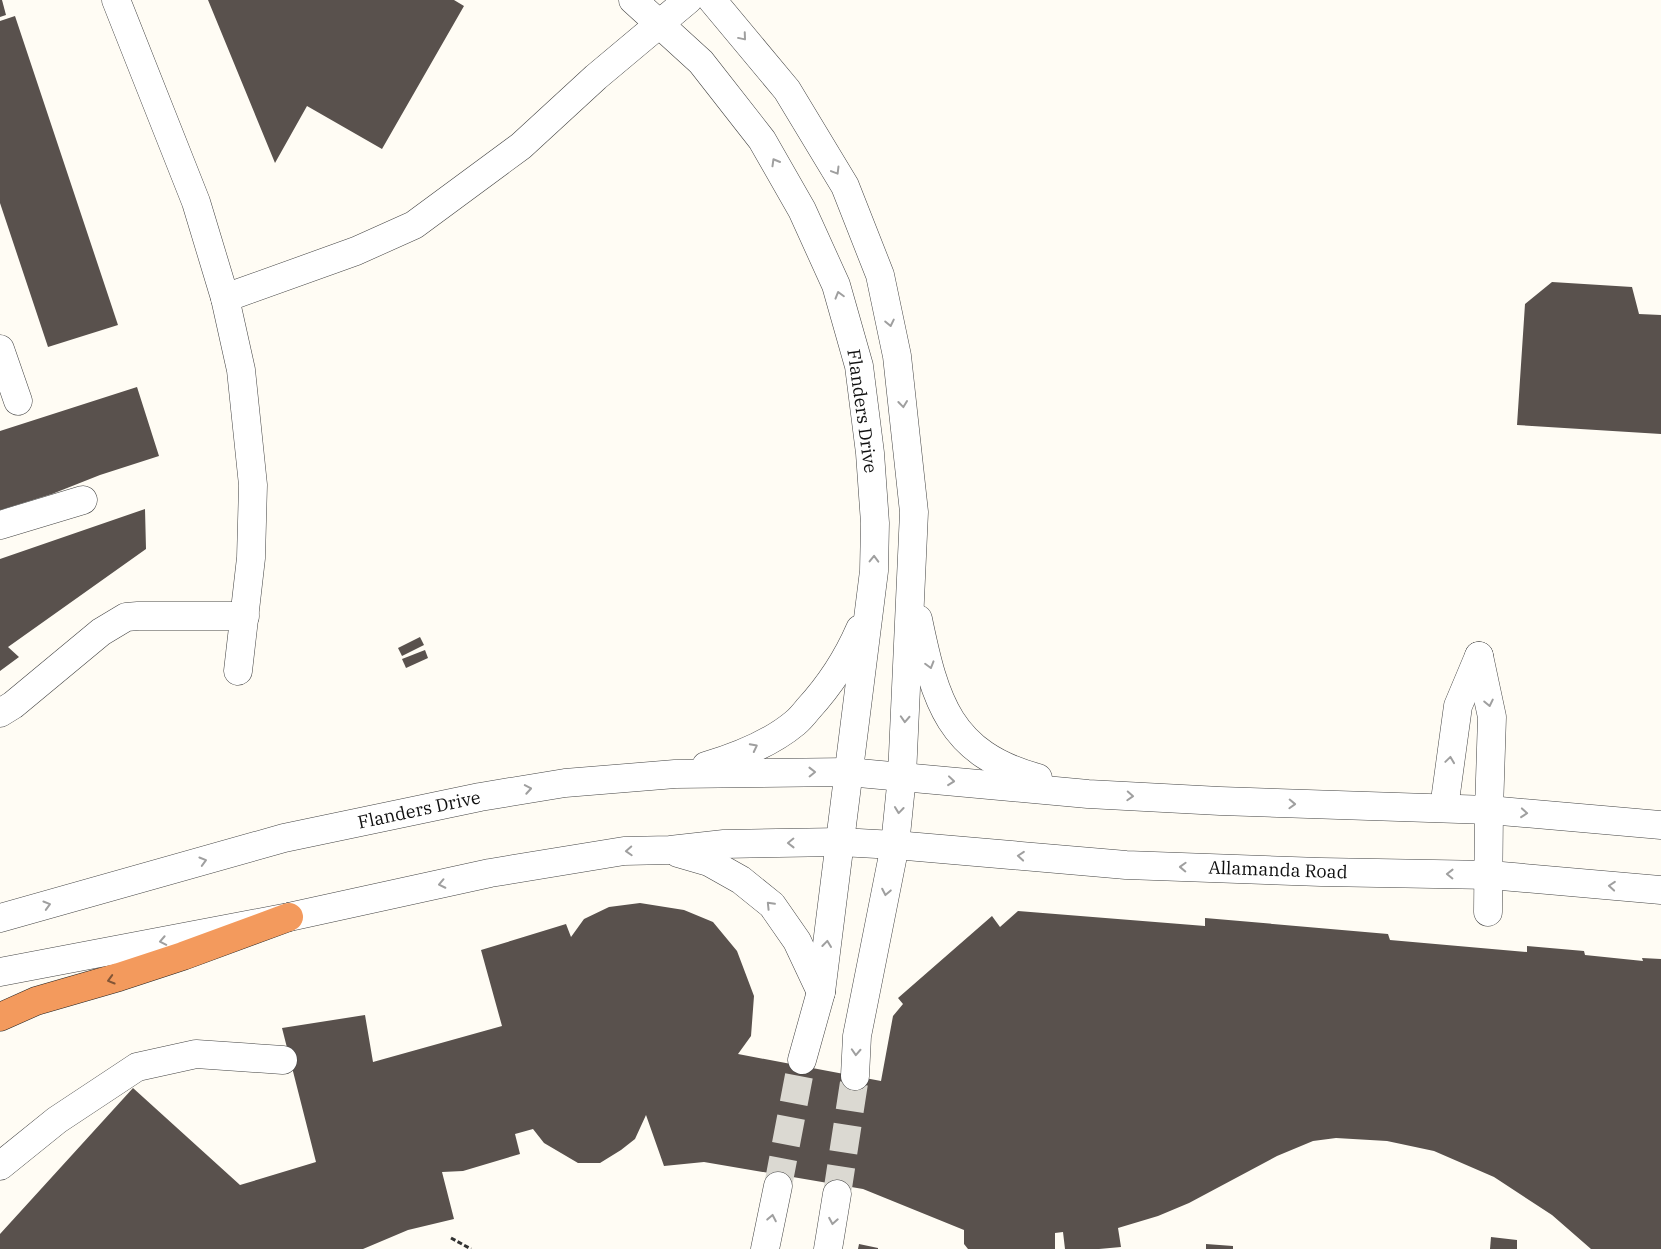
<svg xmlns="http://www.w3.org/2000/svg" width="1661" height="1249" font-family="'IBM Plex Serif',serif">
<rect width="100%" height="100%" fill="#fffcf4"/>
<g fill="#59514d">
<path d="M0 0H2L6 15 0 17Z"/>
<path d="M208 0H454L464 6 382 149 307 106 275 163Z"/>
<path d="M15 16 118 325 48 347 0 203V21Z"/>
<path d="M1552 282 1632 287 1639 314 1661 315V434L1517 425 1525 304Z"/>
<path d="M137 387 159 456 100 475 52 494 0 510V431Z"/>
<path d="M145 509 146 549 8 647 19 657 0 671V559Z"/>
<path d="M420 637 424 645 402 656 398 648Z"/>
<path d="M425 650 428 658 406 668 402 659Z"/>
<path d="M640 903 684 910 713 922 737 951 754 996 751 1036 738 1054 881 1081 893 1016 903 1004 898 998 992 916 1000 927 1018 911 1205 926V918L1388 934 1390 940 1527 952V946L1584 951 1585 955 1643 961 1642 958 1661 959V1249H1591L1552 1215 1494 1177 1434 1151 1387 1141 1336 1138 1313 1141 1277 1156 1189 1203 1158 1216 1118 1228 1121 1247 1099 1249H1065L1063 1232 1055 1233V1249H968L964 1244V1230L863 1189 704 1162 664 1166 646 1115 635 1139 621 1150 600 1163H578L544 1143 533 1129 515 1134 520 1154 463 1171 442 1172 454 1219 408 1230 363 1249H0V1234L133 1088 240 1185 316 1162 282 1028 365 1015 373 1062 502 1026 481 950 566 924 571 937 584 919 609 907Z"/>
<path d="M1491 1237 1517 1240V1249H1490Z"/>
<path d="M859 1244 878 1248V1249H858Z"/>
<path d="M1206 1244 1233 1246V1249H1206Z"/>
</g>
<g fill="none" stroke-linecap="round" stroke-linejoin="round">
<g stroke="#dbd9d2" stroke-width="28" stroke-dasharray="28 14" stroke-linecap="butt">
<path d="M778 1186 802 1060"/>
<path d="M837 1194 855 1076"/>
</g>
<defs>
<g id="minor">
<path d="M116 0 196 202 225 298 241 370 253 485 251 558 238 671"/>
<path d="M633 0 701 62 762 140 802 210 836 285 859 366 870 453 875 523 874 571 821 992 802 1060"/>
<path d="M712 0 787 90 845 186 880 275 897 356 914 512 902 776 895 845 857 1036 855 1076"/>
<path d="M225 298 356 251 414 225 521 146 596 77 688 0"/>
<path d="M0 349 18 401"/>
<path d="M0 525 83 500"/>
<path d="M918 619C935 701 949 754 1038 778"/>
<path d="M1479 656 1492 717 1489 810 1488 912"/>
<path d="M0 713 13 705 101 632 126 617 138 616H245"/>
<path d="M706 766C736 757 770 744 795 723 800 719 804 714 808 709 830 685 847 659 860 629"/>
<path d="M1444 808 1458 706 1479 656"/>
<path d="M678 853 709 862 741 880 772 905 797 941 821 992"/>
<path d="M0 918 284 838 480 797 565 783 675 774 848 772 1088 794 1220 801 1489 810 1661 825"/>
<path d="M0 972 289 917 490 873 624 851 670 850 724 844 840 842 895 845 1126 865 1321 872 1490 875 1661 890"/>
<path d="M0 1166 57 1120 137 1067 196 1054 283 1060"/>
<path d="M765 1249 778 1186"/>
<path d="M828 1249 837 1194"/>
</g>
<path id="highway" d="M0 1017 36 1001 119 977 183 956 289 917"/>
</defs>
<use href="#minor" stroke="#434343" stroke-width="29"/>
<use href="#highway" stroke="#212121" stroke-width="29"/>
<path stroke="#323232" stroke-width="3" stroke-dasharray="5 2.5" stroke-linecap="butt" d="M451 1238 471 1249"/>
<use href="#minor" stroke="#fff" stroke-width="28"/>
<use href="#highway" stroke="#f39a5d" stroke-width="28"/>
</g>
<defs><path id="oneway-chevron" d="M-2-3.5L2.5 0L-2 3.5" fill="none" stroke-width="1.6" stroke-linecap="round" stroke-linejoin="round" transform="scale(1.25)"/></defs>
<g stroke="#9f9f9f">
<use href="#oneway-chevron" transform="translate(743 37) rotate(50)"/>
<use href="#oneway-chevron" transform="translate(775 162) rotate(-120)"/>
<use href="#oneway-chevron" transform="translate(836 171) rotate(59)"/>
<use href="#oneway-chevron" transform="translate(839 295) rotate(-106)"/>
<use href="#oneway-chevron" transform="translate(890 323) rotate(78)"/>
<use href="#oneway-chevron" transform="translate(903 404) rotate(83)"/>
<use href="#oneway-chevron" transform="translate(874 559) rotate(-89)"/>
<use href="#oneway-chevron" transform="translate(930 665) rotate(74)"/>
<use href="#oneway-chevron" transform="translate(1489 703) rotate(78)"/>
<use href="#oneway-chevron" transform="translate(905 719) rotate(93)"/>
<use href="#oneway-chevron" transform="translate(754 747) rotate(-27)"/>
<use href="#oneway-chevron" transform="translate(1450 760) rotate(-82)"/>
<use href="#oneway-chevron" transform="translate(812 772) rotate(-1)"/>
<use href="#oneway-chevron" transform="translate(951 781) rotate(6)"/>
<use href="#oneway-chevron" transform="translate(528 789) rotate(-10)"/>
<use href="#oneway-chevron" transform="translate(1130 796) rotate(3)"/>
<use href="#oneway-chevron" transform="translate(1292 804) rotate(2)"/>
<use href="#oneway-chevron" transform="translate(899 810) rotate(96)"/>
<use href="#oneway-chevron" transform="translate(1524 813) rotate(5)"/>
<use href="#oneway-chevron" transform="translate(791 843) rotate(179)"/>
<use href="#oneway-chevron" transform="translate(629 851) rotate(177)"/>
<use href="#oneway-chevron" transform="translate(1021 856) rotate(-175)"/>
<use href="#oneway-chevron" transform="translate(203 861) rotate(-16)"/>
<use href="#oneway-chevron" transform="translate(1183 867) rotate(-178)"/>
<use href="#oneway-chevron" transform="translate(1450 874) rotate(-179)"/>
<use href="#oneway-chevron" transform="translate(442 884) rotate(168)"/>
<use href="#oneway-chevron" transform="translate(1612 886) rotate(-175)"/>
<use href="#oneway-chevron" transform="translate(886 892) rotate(101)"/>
<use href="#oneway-chevron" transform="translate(47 905) rotate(-16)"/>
<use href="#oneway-chevron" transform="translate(770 905) rotate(-134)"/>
<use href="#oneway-chevron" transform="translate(163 941) rotate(169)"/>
<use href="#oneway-chevron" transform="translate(827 944) rotate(-83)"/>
<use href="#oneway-chevron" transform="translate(856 1052) rotate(93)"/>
<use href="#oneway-chevron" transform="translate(772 1218) rotate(-79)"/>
<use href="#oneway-chevron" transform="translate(833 1221) rotate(100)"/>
</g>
<use stroke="#825536" href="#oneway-chevron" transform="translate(111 980) rotate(164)"/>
<g text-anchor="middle" stroke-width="5" stroke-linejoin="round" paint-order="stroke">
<g font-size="18" fill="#101010" stroke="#fff">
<text transform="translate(862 411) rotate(82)" y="6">Flanders Drive</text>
<text transform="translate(419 810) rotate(-12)" y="6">Flanders Drive</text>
<text transform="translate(1278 870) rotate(2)" y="6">Allamanda Road</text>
</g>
</g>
</svg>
